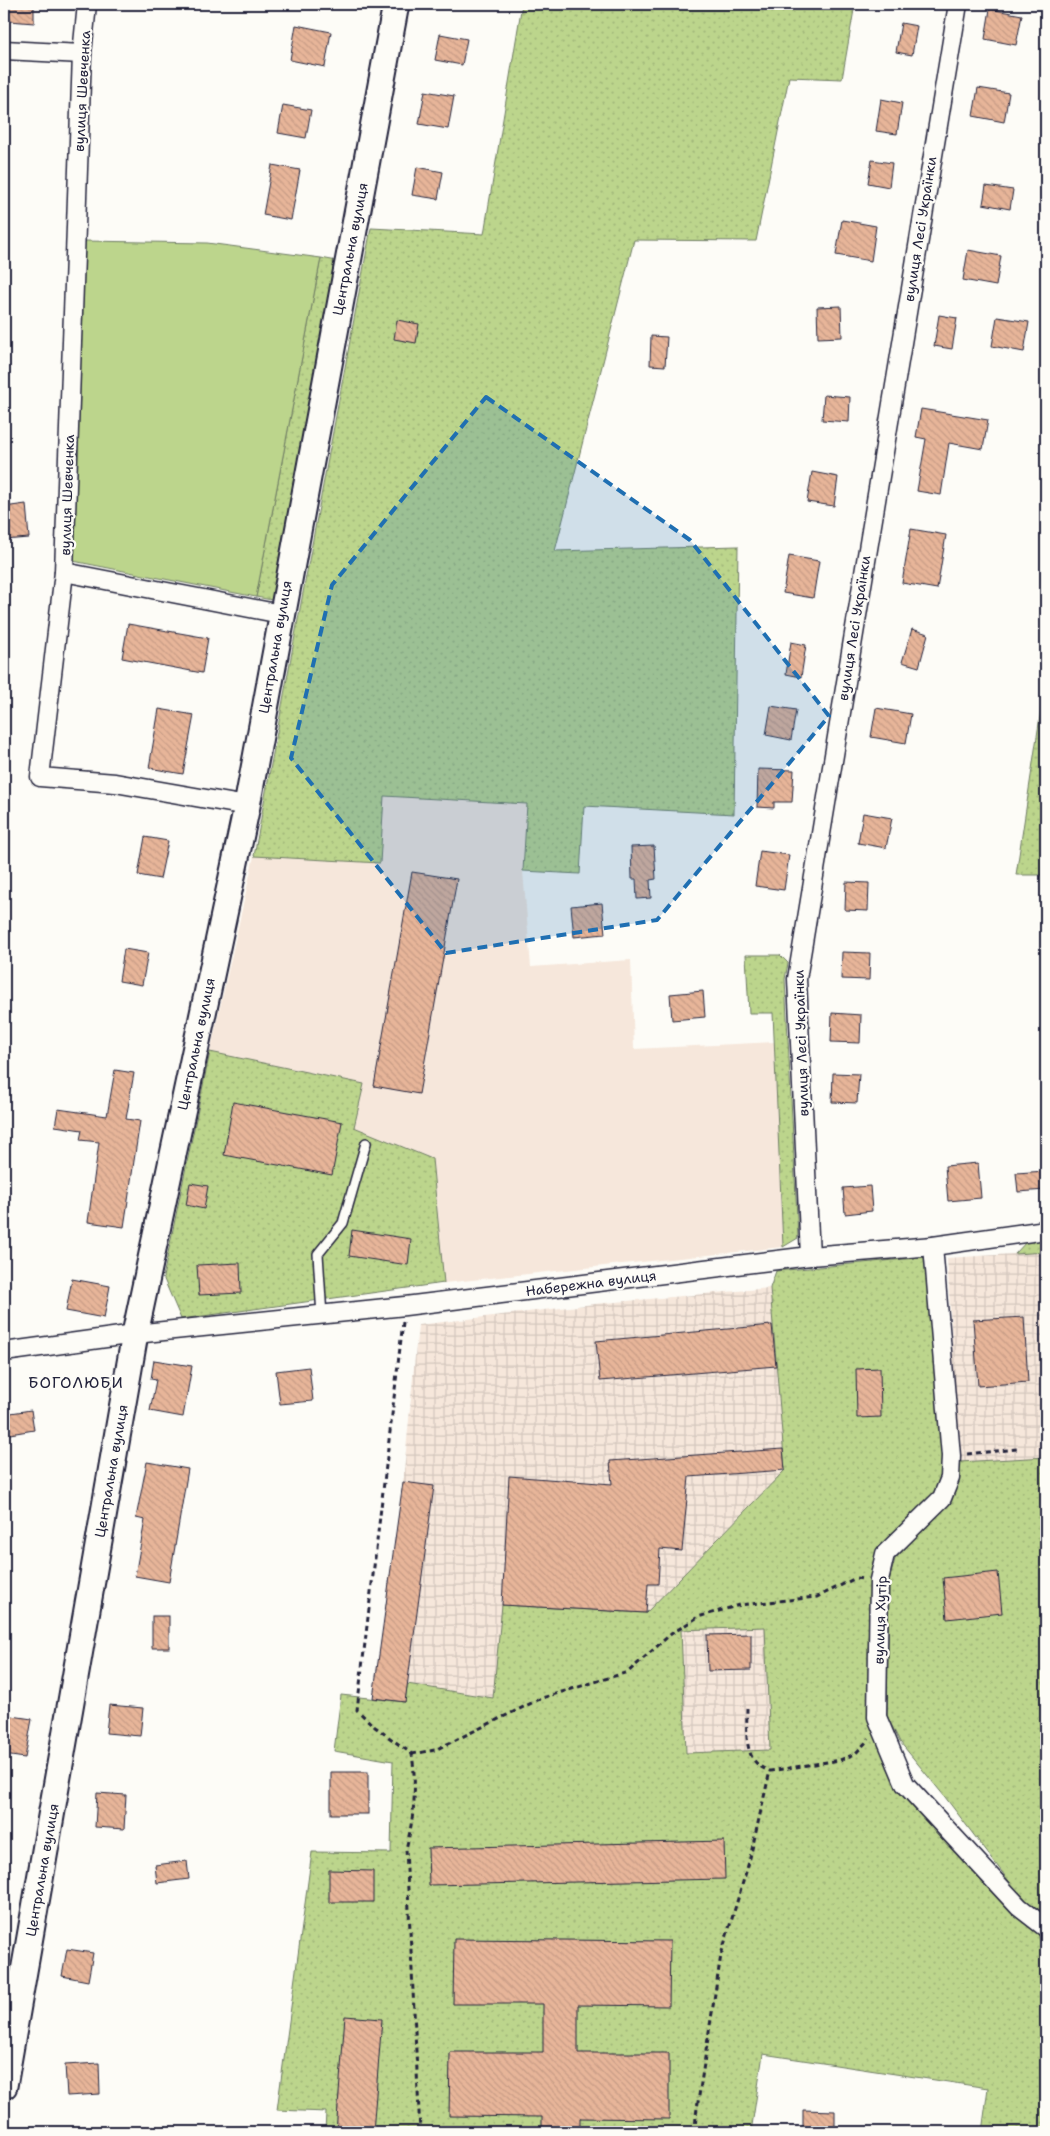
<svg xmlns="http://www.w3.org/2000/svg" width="1050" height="2136" font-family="'Shantell Sans',sans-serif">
<defs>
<pattern id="industrial-grid" width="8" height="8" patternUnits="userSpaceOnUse" patternTransform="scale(1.25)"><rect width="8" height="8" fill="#f6e7db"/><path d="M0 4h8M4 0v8" fill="none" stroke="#d3c6bd"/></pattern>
<pattern id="grass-dots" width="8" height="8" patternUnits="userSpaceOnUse" patternTransform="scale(1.25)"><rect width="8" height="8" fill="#bcd58c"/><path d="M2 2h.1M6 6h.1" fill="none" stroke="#a1b77a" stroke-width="1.8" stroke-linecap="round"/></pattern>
<pattern id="building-back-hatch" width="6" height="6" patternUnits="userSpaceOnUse" patternTransform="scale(1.25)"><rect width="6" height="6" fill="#e7b599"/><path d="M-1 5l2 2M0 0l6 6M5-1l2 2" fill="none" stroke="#c69b85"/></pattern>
</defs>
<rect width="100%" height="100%" fill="#fdfcf7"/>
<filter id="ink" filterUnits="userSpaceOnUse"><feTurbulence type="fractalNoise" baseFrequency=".02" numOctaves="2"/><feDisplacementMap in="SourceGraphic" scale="10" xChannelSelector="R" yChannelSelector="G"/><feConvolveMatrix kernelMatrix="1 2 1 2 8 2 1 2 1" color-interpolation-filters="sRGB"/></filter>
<g filter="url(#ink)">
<path fill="#f6e7db" d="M383 796 527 804 523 871 531 967 631 960 634 1049 774 1042 783 1247 444 1283 432 1159 354 1127 364 1084 210 1052 254 856 380 863Z"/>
<g fill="url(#industrial-grid)">
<path d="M1046 1252V1457L959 1462 947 1258Z"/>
<path d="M770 1288 785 1470 646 1613 493 1698 408 1684 405 1702 373 1698 403 1482 418 1325 594 1304Z"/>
<path d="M766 1626 770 1750 686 1754 681 1630Z"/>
</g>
<g fill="url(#grass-dots)" stroke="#6f7c64" fill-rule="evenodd">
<path d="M522 4H855L842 79 789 77 756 241 634 240 555 551 738 546 734 814 584 806 580 874 523 871 527 804 384 796 380 863 254 856 371 228 484 234Z"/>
<path d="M321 258 337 261 272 600 256 597Z"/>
<path d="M1046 677V875H1016Z"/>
<path d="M746 955H780L788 963 785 979 798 1238 783 1247 773 1013H749Z"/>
<path d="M210 1052 364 1084 354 1127 432 1159 444 1283 181 1319 163 1277Z"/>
<path d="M1046 1238V1252L1015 1254 1028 1240Z"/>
<path d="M927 1257 944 1455 943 1477 936 1494 879 1550 870 1719 899 1788 1037 1930 1046 1959 1045 2132H982L988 2088 763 2054 751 2132H325L326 2112 277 2110 312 1852 391 1853 393 1761 334 1751 341 1695 405 1702 407 1684 493 1698 502 1605 646 1613 785 1470 770 1288 776 1271ZM765 1627 770 1750 686 1753 681 1630Z"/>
<path d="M1046 1457V1913L1024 1901 945 1797 900 1742 887 1716 889 1581 895 1559 949 1502 959 1462Z"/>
</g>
<path fill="#bcd58c" stroke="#6f7c64" d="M84 241 207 243 321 258 256 597 73 561Z"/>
<g fill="url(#building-back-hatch)" stroke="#22223b">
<path d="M4 4H34V23L9 21V17H4Z"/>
<path d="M990 9 1022 15 1016 45 985 39Z"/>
<path d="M901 23 917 26 912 55 896 52Z"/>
<path d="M296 25 331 32 325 67 290 60Z"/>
<path d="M440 34 467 39 462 65 435 60Z"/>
<path d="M978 88 1009 93 1004 122 973 116Z"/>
<path d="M425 91 454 96 448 129 419 124Z"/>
<path d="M881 99 902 103 897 134 876 131Z"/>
<path d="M283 105 311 110 306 138 278 133Z"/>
<path d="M872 160 892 163 889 187 868 183Z"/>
<path d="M272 165 300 170 291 220 263 215Z"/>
<path d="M417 167 443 172 438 199 412 195Z"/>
<path d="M986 186 1013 190 1010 209 983 204Z"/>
<path d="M842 220 876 226 871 261 836 255Z"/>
<path d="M968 250 1001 256 996 286 963 280Z"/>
<path d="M841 306 842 337 818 338 817 307Z"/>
<path d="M939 315 957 318 952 349 934 346Z"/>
<path d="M997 317 1029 322 1024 352 992 346Z"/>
<path d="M397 320 419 324 416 343 394 339Z"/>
<path d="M651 336 667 337 665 366 650 365Z"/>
<path d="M824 395 850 397 849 422 822 420Z"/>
<path d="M921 409 988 420 983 449 949 443 941 495 917 491 926 439 916 437Z"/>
<path d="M812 472 838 477 834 506 807 502Z"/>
<path d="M26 504 29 538 4 540V507Z"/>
<path d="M911 529 946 535 937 589 902 583Z"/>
<path d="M789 556 819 561 813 598 783 593Z"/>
<path d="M128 624 208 638 202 673 122 658Z"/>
<path d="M912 629 928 634 919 667 902 662Z"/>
<path d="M791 642 806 645 801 677 786 674Z"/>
<path d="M771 706 796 710 791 740 766 735Z"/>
<path d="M876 708 911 714 906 743 871 737Z"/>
<path d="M159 709 194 715 183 774 149 768Z"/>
<path d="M758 769 794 770 792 802H774V808L757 807Z"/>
<path d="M863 813 892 818 886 848 858 843Z"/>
<path d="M145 837 168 841 160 879 138 875Z"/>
<path d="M654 846 656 879 650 880 651 898 637 899 636 879H632L631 847Z"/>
<path d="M760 851 789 855 784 890 755 886Z"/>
<path d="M412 872 457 879 419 1094 374 1086Z"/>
<path d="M846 882 869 883 868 911 845 910Z"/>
<path d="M602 903 605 934 574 937 571 906Z"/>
<path d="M124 949 148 953 142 985 119 981Z"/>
<path d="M842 952 870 953 869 980 841 979Z"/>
<path d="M703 991 705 1017 672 1020 670 994Z"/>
<path d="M832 1013 861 1015 860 1043 831 1042Z"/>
<path d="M115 1070 134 1073 126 1119 140 1121 124 1227 88 1222 99 1142 80 1140 82 1130 55 1126 58 1109 107 1116Z"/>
<path d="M833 1073 859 1074 857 1103 832 1102Z"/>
<path d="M233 1102 342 1122 332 1175 224 1155Z"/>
<path d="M978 1163 981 1198 948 1201 945 1166Z"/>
<path d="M1046 1171V1190L1018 1192 1016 1173Z"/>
<path d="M190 1183 208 1186 204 1209 186 1205Z"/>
<path d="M870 1186 872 1211 845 1214 843 1188Z"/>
<path d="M352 1230 411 1239 408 1265 349 1256Z"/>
<path d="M240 1263 241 1293 199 1295 197 1265Z"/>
<path d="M72 1279 110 1286 104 1318 66 1311Z"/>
<path d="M1024 1317 1028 1382 978 1386 973 1320Z"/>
<path d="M772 1325 776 1366 600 1381 596 1341Z"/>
<path d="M154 1360 192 1366 183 1417 150 1411 156 1380 151 1379Z"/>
<path d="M309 1367 313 1401 280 1404 276 1371Z"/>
<path d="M880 1368 881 1417 857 1418 856 1369Z"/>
<path d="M31 1410 34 1430 4 1435V1414Z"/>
<path d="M783 1449 785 1470 689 1477 682 1551 660 1549 658 1584H648L646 1613 502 1605 509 1476 612 1484 610 1461Z"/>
<path d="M147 1462 188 1469 169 1582 135 1576 145 1520 136 1518Z"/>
<path d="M403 1482 434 1486 405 1702 373 1698Z"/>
<path d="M998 1572 1002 1613 947 1619 943 1578Z"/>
<rect x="152" y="1616" width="17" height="32"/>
<path d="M751 1634V1670L708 1671 707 1635Z"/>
<path d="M109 1705 143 1708 140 1736 106 1733Z"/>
<path d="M12 1716 32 1719 25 1758 4 1755V1730L10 1731Z"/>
<rect x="331" y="1772" width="37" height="42"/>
<path d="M97 1793 126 1795 124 1829 95 1827Z"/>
<path d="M724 1841 725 1879 429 1885 428 1848Z"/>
<path d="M187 1861 189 1879 157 1883 155 1865Z"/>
<path d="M329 1870 373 1871V1902H329Z"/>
<path d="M454 1939 670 1941 669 2006 578 2005V2053H669V2119L580 2118V2132H542V2117L449 2116 450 2052H543V2004H453Z"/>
<path d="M67 1949 93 1953 88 1981 62 1976Z"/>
<path d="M345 2016 382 2019 373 2132H336Z"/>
<path d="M99 2063 100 2094 67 2096 65 2065Z"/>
<path d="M803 2110 835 2111V2132H803Z"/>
</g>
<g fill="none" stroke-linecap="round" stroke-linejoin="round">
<defs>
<path id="lane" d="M322 1316 318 1254 343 1223 366 1143"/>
<g id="street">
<path d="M87 4 82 54 64 572 40 777 115 783 247 806"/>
<path d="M4 50 82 54"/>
<path d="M64 572 281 614"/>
<path d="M933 1246 951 1456 950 1478 942 1498 885 1554 879 1580 877 1717 905 1784 1019 1907 1046 1928"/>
<path d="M810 1256 797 979 958 4"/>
<path d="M4 1352 135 1334 405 1306 810 1256 933 1246 1046 1230"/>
</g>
<path id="secondary" d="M4 2086 135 1334 247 806 396 4"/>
</defs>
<use href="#lane" stroke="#22223b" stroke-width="12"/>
<use href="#street" stroke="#22223b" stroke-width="21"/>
<use href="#secondary" stroke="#22223b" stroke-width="29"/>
<g stroke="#22223b" stroke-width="3" stroke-dasharray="5 4" stroke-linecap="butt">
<path d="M403 1322 357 1710 375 1727 412 1754C417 1788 414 1817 406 1849L420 2132"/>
<path d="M967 1454 1017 1449"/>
<path d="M747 1708C747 1731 742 1763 770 1771L840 1760 855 1754 869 1739"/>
<path d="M412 1754 435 1750 542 1698 628 1672 671 1634 698 1617 740 1605 817 1597 856 1578 862 1579"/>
<path d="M695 2132 696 2115 721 1955 749 1862 770 1771"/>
</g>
<use href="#lane" stroke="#fdfcf7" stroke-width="9"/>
<use href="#street" stroke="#fdfcf7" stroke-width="18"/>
<use href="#secondary" stroke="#fdfcf7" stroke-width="25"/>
</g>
</g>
<path fill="#1f6fb2" fill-opacity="0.2" stroke="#1f6fb2" stroke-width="4" stroke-dasharray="10 6" stroke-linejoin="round" d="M486 397 690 540 829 716 657 920 446 953 291 758 332 585Z"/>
<g text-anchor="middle" stroke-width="4.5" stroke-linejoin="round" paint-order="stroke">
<g font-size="14" fill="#22223b" stroke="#fdfcf7">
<text transform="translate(82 91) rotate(-87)" y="5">вулиця Шевченка</text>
<text transform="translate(920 229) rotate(-81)" y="5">вулиця Лесі Українки</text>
<text transform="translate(350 249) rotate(-79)" y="5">Центральна вулиця</text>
<text transform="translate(67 495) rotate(-88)" y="5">вулиця Шевченка</text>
<text transform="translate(854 628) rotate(-81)" y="5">вулиця Лесі Українки</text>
<text transform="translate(275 647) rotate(-80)" y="5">Центральна вулиця</text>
<text transform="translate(801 1043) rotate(-92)" y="5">вулиця Лесі Українки</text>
<text transform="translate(196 1044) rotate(-78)" y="5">Центральна вулиця</text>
<text transform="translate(591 1283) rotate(-7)" y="5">Набережна вулиця</text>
<text transform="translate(111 1471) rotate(-80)" y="5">Центральна вулиця</text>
<text transform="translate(880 1620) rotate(-88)" y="5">вулиця Хутір</text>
<text transform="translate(42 1870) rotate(-80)" y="5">Центральна вулиця</text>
</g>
<g font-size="16" letter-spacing="1" fill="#22223b" stroke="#fdfcf7">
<text x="76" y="1388">БОГОЛЮБИ</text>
</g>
</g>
<rect width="1050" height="2136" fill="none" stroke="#fdfcf7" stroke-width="20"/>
<rect x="10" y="10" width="1030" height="2116" fill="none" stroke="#22223b" stroke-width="2" filter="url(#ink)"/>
</svg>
